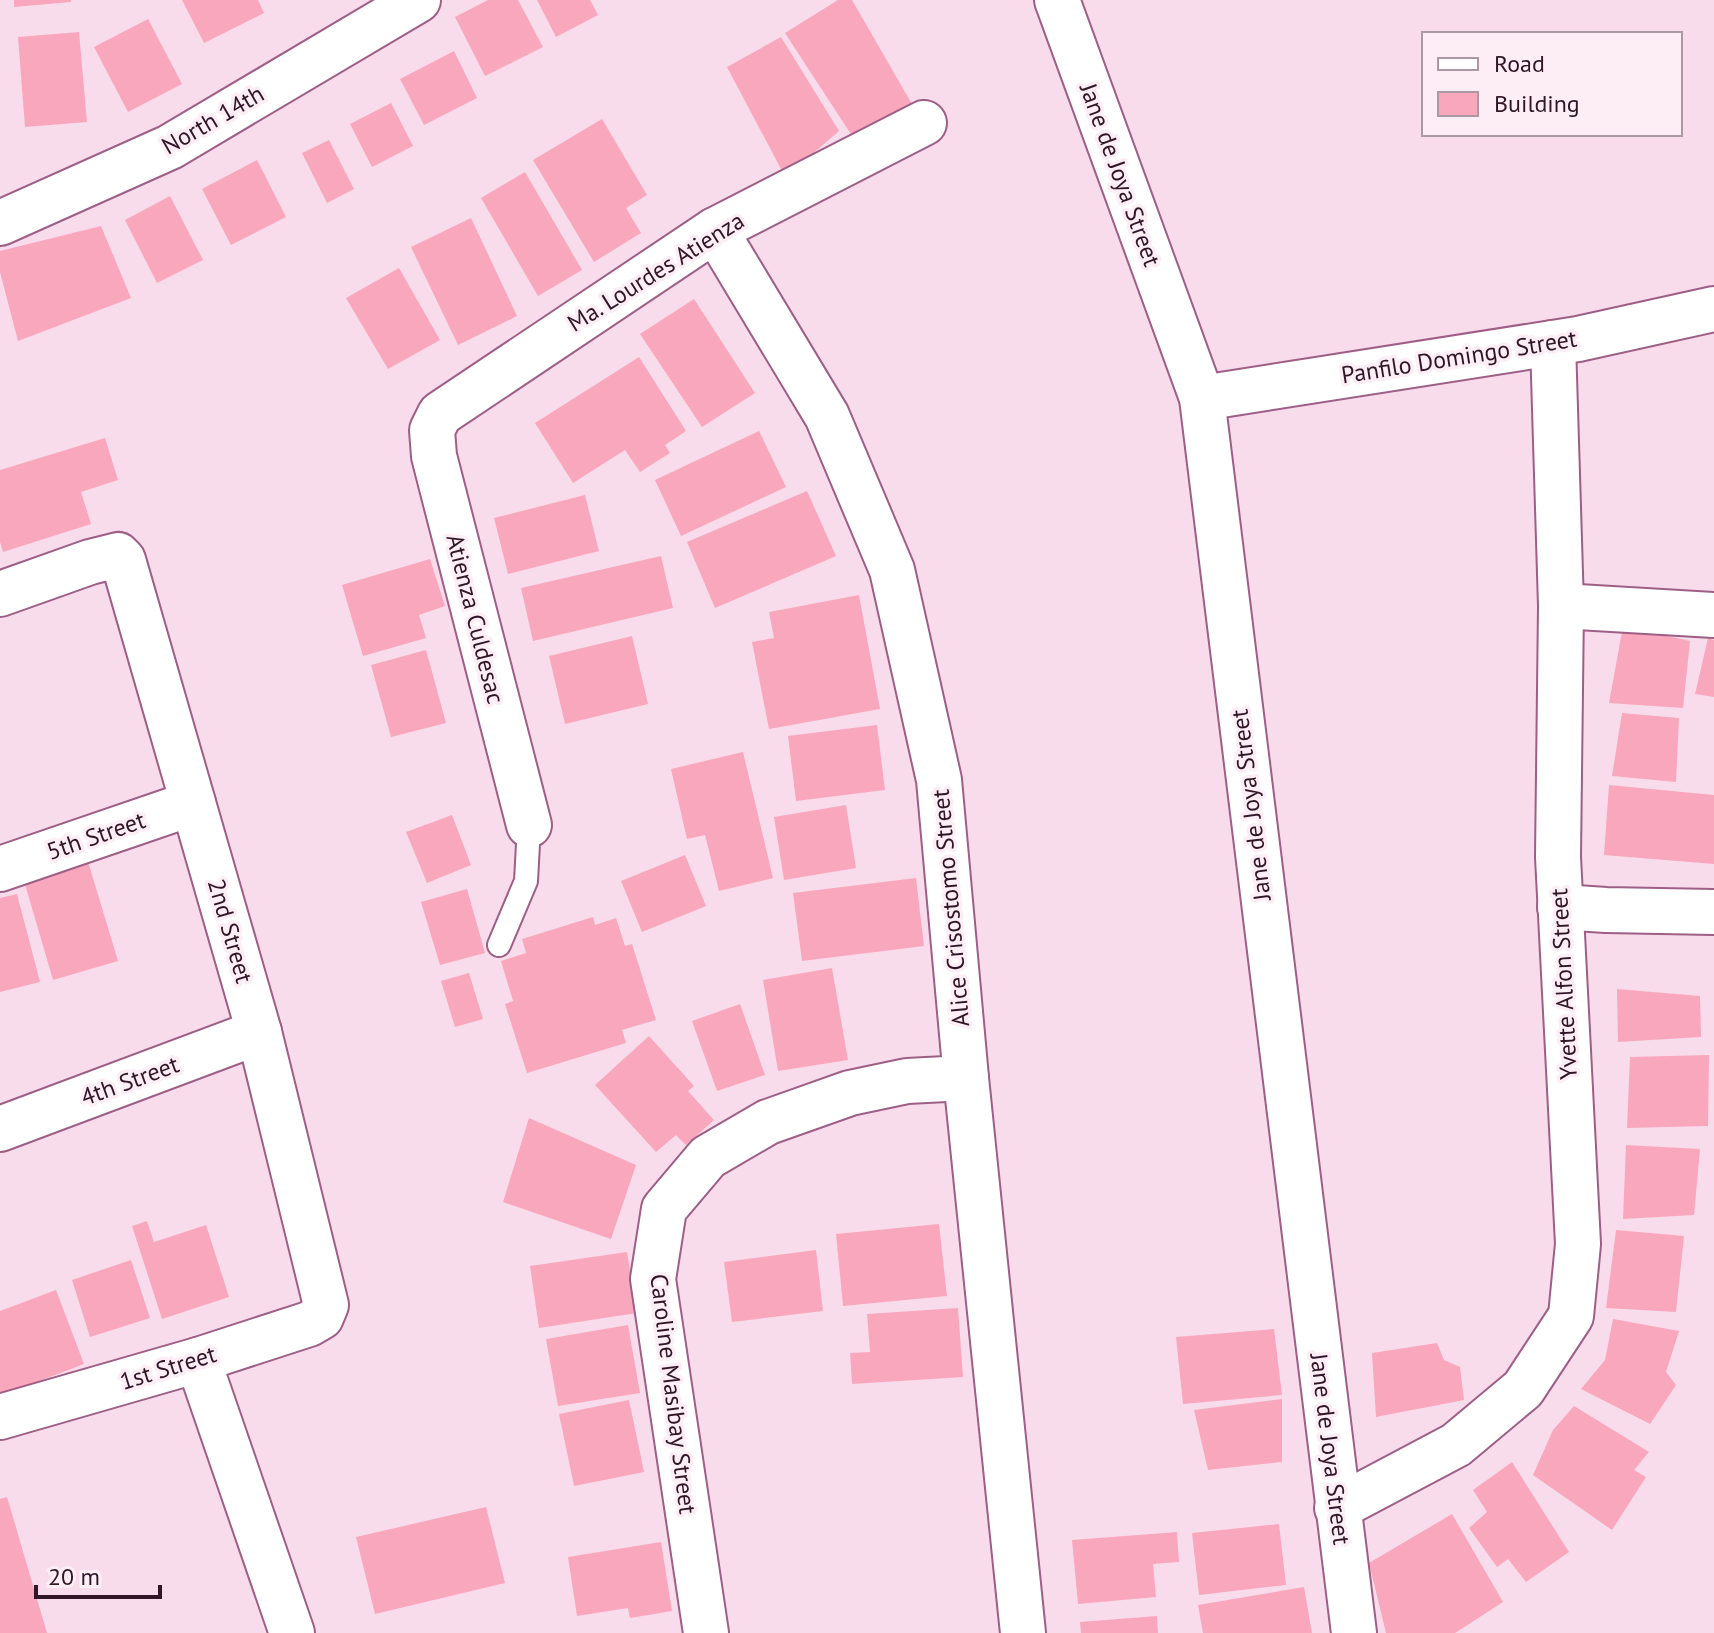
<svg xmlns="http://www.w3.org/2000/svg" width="1714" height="1633" font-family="'PT Sans',sans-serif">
<rect width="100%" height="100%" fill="#f9dcec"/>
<g fill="#f9a7bc">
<path d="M14 0H71V2L14 7Z"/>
<path d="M182 0H258L264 13 204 43Z"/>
<path d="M488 0H518L543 47 485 76 455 17Z"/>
<path d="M537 0H590L598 15 556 37Z"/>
<path d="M838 0H852L916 111 856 142 785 33Z"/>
<path d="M148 19 182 84 128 112 94 47Z"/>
<path d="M79 32 87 122 25 127 18 37Z"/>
<path d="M781 37 839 131 810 156 817 172 790 186 727 67Z"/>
<path d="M454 51 477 98 424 125 400 79Z"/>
<path d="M391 103 413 146 372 167 350 124Z"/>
<path d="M602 119 647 195 626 208 641 233 594 262 533 160Z"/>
<path d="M329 140 354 189 327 203 302 153Z"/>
<path d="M257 160 286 217 231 245 202 189Z"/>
<path d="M525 172 582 270 538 296 481 198Z"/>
<path d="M170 196 203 260 157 283 125 220Z"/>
<path d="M471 218 517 316 458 345 411 247Z"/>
<path d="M101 226 131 298 18 341 0 272V251Z"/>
<path d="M399 268 440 340 388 369 346 298Z"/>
<path d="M694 299 755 393 702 427 640 334Z"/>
<path d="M639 357 686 431 665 445 670 453 640 472 625 450 573 483 535 423Z"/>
<path d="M759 431 786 487 681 536 655 480Z"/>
<path d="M105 438 118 480 81 492 91 524 3 552 0 542V470Z"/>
<path d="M807 491 836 556 715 608 687 542Z"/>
<path d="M585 495 599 551 508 574 494 518Z"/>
<path d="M661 556 673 608 533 641 521 588Z"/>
<path d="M430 559 445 606 419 615 426 638 363 656 342 585Z"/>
<path d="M859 595 880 709 769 729 752 642 774 638 769 612Z"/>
<path d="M1623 626 1690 641 1683 708 1609 703Z"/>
<path d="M632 636 648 704 565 724 549 656Z"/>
<path d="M1708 638 1714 640V697L1695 694Z"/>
<path d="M426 650 446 723 391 737 371 665Z"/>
<path d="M1622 713 1679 718 1676 782 1612 776Z"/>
<path d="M877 725 885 790 796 801 788 736Z"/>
<path d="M743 752 773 878 719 891 705 835 687 839 671 769Z"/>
<path d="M1609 785 1714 795V864L1604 855Z"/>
<path d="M846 805 856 868 784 880 774 817Z"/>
<path d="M452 815 471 865 427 883 406 832Z"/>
<path d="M86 855 118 961 53 980 22 874Z"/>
<path d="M685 855 706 906 642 932 621 881Z"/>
<path d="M916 878 924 946 802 961 793 893Z"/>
<path d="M467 889 485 953 440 965 421 902Z"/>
<path d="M17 894 40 982 0 992V898Z"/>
<path d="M593 917 595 925 616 918 625 946 632 944 656 1020 622 1030 626 1043 527 1073 505 1004 513 1001 501 961 526 953 522 939Z"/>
<path d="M832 968 848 1060 778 1071 763 980Z"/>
<path d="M469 973 483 1019 455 1027 441 981Z"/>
<path d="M1617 989 1700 996 1701 1037 1618 1042Z"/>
<path d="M740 1004 765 1075 717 1091 692 1021Z"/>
<path d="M649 1036 694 1086 688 1091 714 1120 686 1145 676 1135 656 1152 595 1085Z"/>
<path d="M1709 1055 1708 1126 1627 1128 1630 1057Z"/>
<path d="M529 1118 636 1165 611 1239 503 1202Z"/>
<path d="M1626 1145 1700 1149 1694 1215 1623 1219Z"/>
<path d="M147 1221 154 1242 206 1225 229 1297 162 1319 132 1226Z"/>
<path d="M939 1224 947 1296 843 1306 836 1234Z"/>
<path d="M1616 1230 1684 1236 1676 1312 1606 1308Z"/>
<path d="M816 1250 823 1311 732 1322 724 1262Z"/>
<path d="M627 1252 637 1313 539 1328 530 1266Z"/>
<path d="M131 1260 150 1318 90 1337 72 1280Z"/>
<path d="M56 1290 84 1364 0 1396V1311Z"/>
<path d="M958 1308 963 1377 852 1384 850 1353 870 1352 867 1314Z"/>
<path d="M1613 1319 1679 1331 1666 1372 1676 1385 1650 1424 1581 1389 1605 1360Z"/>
<path d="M628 1325 640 1393 558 1406 546 1339Z"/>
<path d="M1274 1329 1282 1395 1183 1404 1176 1337Z"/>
<path d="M1437 1343 1444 1360 1460 1367 1464 1400 1376 1417 1372 1353Z"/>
<path d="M1282 1399V1462L1208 1470 1194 1410Z"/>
<path d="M629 1400 644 1472 574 1486 559 1414Z"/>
<path d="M1574 1406 1649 1452 1634 1470 1646 1477 1612 1530 1533 1475 1553 1430Z"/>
<path d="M1512 1462 1569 1552 1526 1582 1508 1559 1497 1567 1469 1528 1487 1512 1473 1490Z"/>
<path d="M7 1497 47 1633H0V1499Z"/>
<path d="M486 1507 505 1583 375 1614 356 1537Z"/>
<path d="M1452 1514 1503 1602 1455 1633H1386L1369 1563Z"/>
<path d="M1279 1524 1286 1585 1199 1595 1192 1533Z"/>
<path d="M1177 1532 1179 1562 1153 1564 1156 1597 1078 1604 1072 1540Z"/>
<path d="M661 1542 672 1611 630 1618 628 1608 577 1616 568 1557Z"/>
<path d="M1304 1587 1312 1633H1203L1198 1605Z"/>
<path d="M1157 1616 1158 1633H1081L1080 1622Z"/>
</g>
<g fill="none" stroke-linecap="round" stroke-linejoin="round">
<defs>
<path id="lane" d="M499 945 526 881 529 825"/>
<g id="street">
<path d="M1057 0 1202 398 1354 1633"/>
<path d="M0 223 170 147 418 0"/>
<path d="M715 230 827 416 892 570 939 780 966 1078 1023 1633"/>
<path d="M1202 398 1578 339 1714 309"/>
<path d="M0 594 90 562 118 555 123 560 259 1032 326 1305 321 1317 309 1324 198 1360 0 1417"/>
<path d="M1561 606 1714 615"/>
<path d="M529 825 434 456 432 430 440 414 715 230 924 123"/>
<path d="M0 869 193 803"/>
<path d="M1560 907 1606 910 1714 912"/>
<path d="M0 1129 259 1032"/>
<path d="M198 1360 292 1633"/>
<path d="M1337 1508 1456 1445 1523 1389 1571 1316 1578 1244 1558 857 1561 606 1553 343"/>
<path d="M706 1633 653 1279 664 1209 708 1157 768 1122 850 1093 907 1081 966 1078"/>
</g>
</defs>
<use href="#lane" stroke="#9d5f85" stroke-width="26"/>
<use href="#street" stroke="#9d5f85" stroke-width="48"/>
<use href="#lane" stroke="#fff" stroke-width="22"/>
<use href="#street" stroke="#fff" stroke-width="44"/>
</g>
<g text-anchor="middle" stroke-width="7" stroke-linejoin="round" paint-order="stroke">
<g font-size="24" fill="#301626" stroke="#fdeef6">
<text transform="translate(213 120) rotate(-30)" y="8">North 14th</text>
<text transform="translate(1120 175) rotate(70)" y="8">Jane de Joya Street</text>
<text transform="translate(656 272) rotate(-32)" y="8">Ma. Lourdes Atienza</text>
<text transform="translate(1459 357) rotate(-9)" y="8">Panfilo Domingo Street</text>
<text transform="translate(475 619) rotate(76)" y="8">Atienza Culdesac</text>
<text transform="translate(1251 805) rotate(-97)" y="8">Jane de Joya Street</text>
<text transform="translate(96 836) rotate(-19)" y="8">5th Street</text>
<text transform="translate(951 908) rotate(-95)" y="8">Alice Crisostomo Street</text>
<text transform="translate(230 931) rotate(74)" y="8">2nd Street</text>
<text transform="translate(1564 984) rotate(-93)" y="8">Yvette Alfon Street</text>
<text transform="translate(130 1081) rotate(-20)" y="8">4th Street</text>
<text transform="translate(168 1368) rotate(-17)" y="8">1st Street</text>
<text transform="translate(673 1394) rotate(83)" y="8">Caroline Masibay Street</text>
<text transform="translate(1330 1449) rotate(83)" y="8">Jane de Joya Street</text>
</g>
</g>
<rect x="1422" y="32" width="260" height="104" fill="#fdeef6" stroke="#ab98a3" stroke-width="2"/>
<rect x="1438" y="58" width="40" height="12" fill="#ffffff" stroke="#ab98a3" stroke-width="2"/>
<text x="1494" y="72" font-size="24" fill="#301626">Road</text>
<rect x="1438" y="92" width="40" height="24" fill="#f9a7bc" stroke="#ab98a3" stroke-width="2"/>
<text x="1494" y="112" font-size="24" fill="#301626">Building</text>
<path d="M36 1585v12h124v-12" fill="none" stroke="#301626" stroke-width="4"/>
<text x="48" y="1585" font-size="24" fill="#301626" stroke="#fdeef6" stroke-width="6" paint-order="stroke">20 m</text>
</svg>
